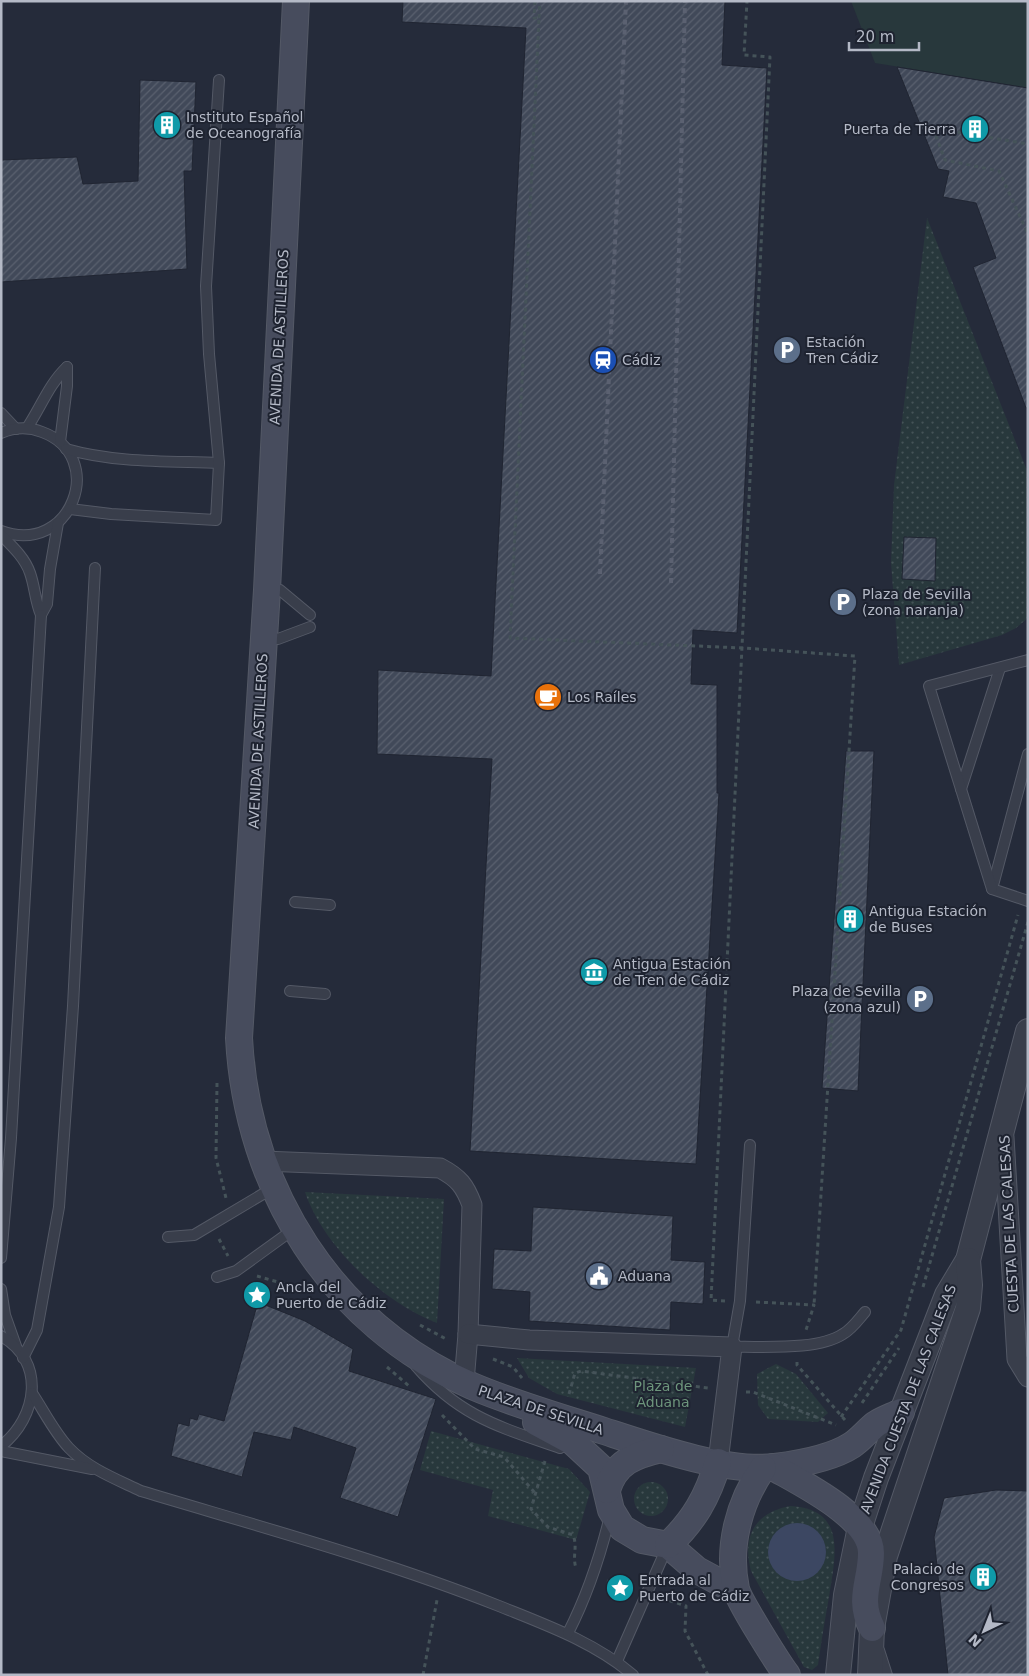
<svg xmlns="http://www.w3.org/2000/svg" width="1029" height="1676" font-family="'DejaVu Sans',sans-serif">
<defs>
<pattern id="grass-dots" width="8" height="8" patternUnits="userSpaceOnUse" patternTransform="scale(1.25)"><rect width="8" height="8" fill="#28383c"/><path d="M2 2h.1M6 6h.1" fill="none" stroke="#455357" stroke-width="1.8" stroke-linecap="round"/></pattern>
<pattern id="building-hatch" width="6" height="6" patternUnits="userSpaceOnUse" patternTransform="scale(1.25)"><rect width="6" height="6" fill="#414959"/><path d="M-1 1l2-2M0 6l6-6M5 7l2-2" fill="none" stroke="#5a616f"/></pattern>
</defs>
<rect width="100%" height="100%" fill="#252b3a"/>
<g fill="url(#grass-dots)">
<path d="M927 218 1028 473V618L1016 628 1002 635 899 665 891 563 894 485Z"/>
<path d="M305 1192 444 1199 437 1323C384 1303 323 1246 305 1192Z"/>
<path d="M517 1358 696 1368 685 1427 557 1394 529 1378Z"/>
<path d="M776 1364 796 1374 828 1413 818 1422 768 1419 758 1405 757 1374Z"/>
<path d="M431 1431 569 1469 590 1492 576 1540 488 1516 493 1490 420 1470Z"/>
<circle cx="651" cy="1499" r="17"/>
<path d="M790 1506C848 1509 835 1557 829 1597 825 1620 821 1642 818 1665L812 1670 804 1667 751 1571C742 1537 754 1513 790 1506Z"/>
</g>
<path fill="#28383c" d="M851 1H1028V88L875 63Z"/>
<circle fill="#3c4762" cx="797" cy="1552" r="29"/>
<g fill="url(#building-hatch)" stroke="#202532">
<path d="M403 1H725L722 65 767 68 737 633 693 630 691 684 717 685V793H719L696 1164 470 1151 492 759 377 754 378 670 491 676 526 28 402 22Z"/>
<path d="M897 67 1028 88V408H1026L973 267 996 258 976 203 943 197 949 171 938 169Z"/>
<path d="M140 80 196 82 192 171H184L187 269 1 282V160L77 157 83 184 138 181Z"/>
<path d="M904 537 936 538 935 581 902 579Z"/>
<path d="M846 751H874L858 1091 822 1088Z"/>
<path d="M533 1207 673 1216 671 1260 705 1262 703 1304 671 1302 670 1330 529 1321 530 1292 492 1289 494 1249 531 1251Z"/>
<path d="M258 1302 305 1321 353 1349 349 1371 436 1399 398 1517 340 1498 356 1448 294 1427 291 1440 254 1432 242 1477 171 1456 178 1423 189 1426 190 1418 197 1420 199 1414 224 1421Z"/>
<path d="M996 1490 1028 1491V1675H948L934 1537 944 1498Z"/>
</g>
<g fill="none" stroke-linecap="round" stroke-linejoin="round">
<defs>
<g id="service">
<path d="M1 413 16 429"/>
<path d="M27 428C41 407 49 384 67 367"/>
<path d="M1 433C15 427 29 427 42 432 108 456 72 557 1 531"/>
<path d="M60 442 67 386V367"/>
<path d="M66 449C115 463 169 461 219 463"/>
<path d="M70 509 111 514 216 520 219 463 209 354 206 286 219 80"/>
<path d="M1 535C12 546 25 558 30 573 35 587 35 601 41 615L47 604 50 569 58 523"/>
<path d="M267 590H280L310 615"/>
<path d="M265 637 278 639 310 627"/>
<path d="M1028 754 992 889 1028 901"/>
<path d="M961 789 1000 668"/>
<path d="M992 889 929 686 1028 660"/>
<path d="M295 902 330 905"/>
<path d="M290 991 325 994"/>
<path d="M750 1145 740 1301 732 1347C763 1346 817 1351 843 1334 852 1329 858 1320 865 1312"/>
<path d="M168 1237 194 1235 273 1188"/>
<path d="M1 1258 11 1138 41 615"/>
<path d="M217 1277 236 1271 294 1229"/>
<path d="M1 1289 5 1315 16 1346"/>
<path d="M1 1336C46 1361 38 1417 1 1446"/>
<path d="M23 1358 37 1330 59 1207 73 1006 95 568"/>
<path d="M416 1366C460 1417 500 1427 560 1448"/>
<path d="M32 1393C44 1411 54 1432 69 1448 89 1469 116 1479 141 1491 261 1527 383 1560 499 1606 546 1625 594 1642 633 1675"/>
<path d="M1 1451 92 1469"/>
<path d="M568 1633C587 1596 600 1557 610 1516"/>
<path d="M879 1650 887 1675"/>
<path d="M617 1661 668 1545"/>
</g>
<g id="minor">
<path d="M1004 1137 1017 1359 1028 1377"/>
<path d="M263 1161 440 1168C459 1178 465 1186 472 1205L468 1334 464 1382"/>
<path d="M468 1334 529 1340 732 1347 718 1462"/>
</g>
<g id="tertiary">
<path d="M838 1675 846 1595 860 1527 876 1478 947 1295 968 1260 1028 1031"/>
<path d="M870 1675 872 1628 885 1556 968 1308 970 1285 968 1260"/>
</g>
<g id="secondary">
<path d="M296 1 267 590 239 1038C247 1189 331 1324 472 1386 514 1404 560 1417 604 1431 650 1446 727 1473 775 1467 799 1464 832 1458 852 1445 861 1439 868 1430 876 1424 884 1419 893 1416 901 1412"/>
<path d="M536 1422 573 1442 601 1468 611 1510 622 1528 642 1540 668 1545 697 1570 736 1591"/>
<path d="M773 1467C801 1483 871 1517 871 1553 871 1582 857 1598 872 1628"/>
<path d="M763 1468C739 1502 727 1547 736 1589 739 1601 778 1663 787 1675"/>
<path d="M607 1490C615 1462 635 1455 661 1449"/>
<path d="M668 1545C694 1521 708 1496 718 1462"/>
</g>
</defs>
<use href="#service" stroke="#545966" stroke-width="12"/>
<use href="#minor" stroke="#545966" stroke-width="21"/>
<use href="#tertiary" stroke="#545966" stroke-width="26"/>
<use href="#secondary" stroke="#545966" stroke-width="28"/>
<g stroke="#455359" stroke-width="3" stroke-dasharray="4 4" stroke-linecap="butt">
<path d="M535 1 534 18H539L510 638 743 648 855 656 814 1305"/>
<path d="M539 18 540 1"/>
<path d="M933 128 945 160 999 171 1028 234"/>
<path d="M934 128 1028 144"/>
<path d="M217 1083 216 1158 226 1198"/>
<path d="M219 1239 228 1256"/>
<path d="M257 1276 309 1291"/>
<path d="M923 1287 1028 922"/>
<path d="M725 1301 711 1300 770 57 744 55 747 1"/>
<path d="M756 1302 814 1305 806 1330"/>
<path d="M420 1325 448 1340"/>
<path d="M493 1359 513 1367 522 1378"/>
<path d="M797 1362V1365L845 1420"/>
<path d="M387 1367 409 1386"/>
<path d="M746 1392H753L836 1425"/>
<path d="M569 1394 575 1373 581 1371 708 1388"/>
<path d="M862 1403 899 1348"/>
<path d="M442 1415 475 1449 504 1457 535 1493"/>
<path d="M841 1417 901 1330 1018 915"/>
<path d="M545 1461 531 1509 548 1527 573 1535C578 1547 572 1556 576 1568"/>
<path d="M607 1581 632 1589"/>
<path d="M662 1598 686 1606 685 1631 708 1675"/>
<path d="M423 1675 437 1600"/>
</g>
<use href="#service" stroke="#393e4b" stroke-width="10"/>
<use href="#minor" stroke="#393e4b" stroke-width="19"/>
<use href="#tertiary" stroke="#393e4b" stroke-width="24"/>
<use href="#secondary" stroke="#474c5d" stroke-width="26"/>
<g stroke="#5b6171" stroke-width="4" stroke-dasharray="5 5" stroke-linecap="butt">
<path d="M600 574 626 1"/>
<path d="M671 583 685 1"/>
</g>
</g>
<defs>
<symbol id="building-disc" viewBox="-11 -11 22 22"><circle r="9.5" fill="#0f9aa8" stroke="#1e2330"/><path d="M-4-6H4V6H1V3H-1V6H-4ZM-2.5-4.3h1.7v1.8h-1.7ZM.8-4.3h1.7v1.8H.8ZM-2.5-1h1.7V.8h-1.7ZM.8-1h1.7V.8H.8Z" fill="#fff"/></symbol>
<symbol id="parking-disc" viewBox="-11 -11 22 22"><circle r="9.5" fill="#5c6f8a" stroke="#1e2330"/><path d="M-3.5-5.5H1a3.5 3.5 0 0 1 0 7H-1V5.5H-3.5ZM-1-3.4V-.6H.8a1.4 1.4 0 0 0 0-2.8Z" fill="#fff"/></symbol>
<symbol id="station-disc" viewBox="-11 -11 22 22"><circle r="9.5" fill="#1a4fb4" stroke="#1e2330"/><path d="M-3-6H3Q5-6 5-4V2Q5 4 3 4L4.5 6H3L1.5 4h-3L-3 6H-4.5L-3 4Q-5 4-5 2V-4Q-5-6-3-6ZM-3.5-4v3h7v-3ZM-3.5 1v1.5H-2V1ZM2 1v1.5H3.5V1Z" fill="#fff"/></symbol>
<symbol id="cafe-disc" viewBox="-11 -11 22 22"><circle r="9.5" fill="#e8710a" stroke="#1e2330"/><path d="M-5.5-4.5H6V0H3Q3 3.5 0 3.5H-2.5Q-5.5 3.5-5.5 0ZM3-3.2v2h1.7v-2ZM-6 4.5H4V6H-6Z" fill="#fff"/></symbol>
<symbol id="museum-disc" viewBox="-11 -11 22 22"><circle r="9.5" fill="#0f9aa8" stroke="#1e2330"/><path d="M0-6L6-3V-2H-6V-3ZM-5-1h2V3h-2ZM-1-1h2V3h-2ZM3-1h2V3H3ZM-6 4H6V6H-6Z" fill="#fff"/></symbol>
<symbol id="civic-disc" viewBox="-11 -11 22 22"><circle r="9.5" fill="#5c6f8a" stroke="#1e2330"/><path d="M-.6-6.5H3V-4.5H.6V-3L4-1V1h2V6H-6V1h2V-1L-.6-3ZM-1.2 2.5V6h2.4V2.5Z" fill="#fff"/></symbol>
<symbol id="sight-disc" viewBox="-11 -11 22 22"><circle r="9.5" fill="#0f9aa8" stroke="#1e2330"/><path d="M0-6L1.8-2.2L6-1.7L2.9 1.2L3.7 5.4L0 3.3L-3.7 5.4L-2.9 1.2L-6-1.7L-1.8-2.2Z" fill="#fff"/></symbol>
</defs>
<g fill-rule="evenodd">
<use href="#building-disc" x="151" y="109" width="32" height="32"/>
<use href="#building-disc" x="959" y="113" width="32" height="32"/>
<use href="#parking-disc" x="771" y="334" width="32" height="32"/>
<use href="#station-disc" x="587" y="344" width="32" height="32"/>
<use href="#parking-disc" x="827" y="586" width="32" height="32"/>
<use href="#cafe-disc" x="532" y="681" width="32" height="32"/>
<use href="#building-disc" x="834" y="903" width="32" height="32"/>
<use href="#museum-disc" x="578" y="956" width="32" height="32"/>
<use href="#parking-disc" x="904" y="983" width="32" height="32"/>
<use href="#civic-disc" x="583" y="1260" width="32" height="32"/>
<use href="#sight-disc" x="241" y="1279" width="32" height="32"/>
<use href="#building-disc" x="967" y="1561" width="32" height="32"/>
<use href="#sight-disc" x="604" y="1572" width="32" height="32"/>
</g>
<g text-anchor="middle" stroke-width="4" stroke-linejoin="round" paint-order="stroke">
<g font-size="14" fill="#b4b9c6" stroke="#1e2330" text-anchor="start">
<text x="186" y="122">Instituto Español<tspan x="186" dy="16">de Oceanografía</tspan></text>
<text x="956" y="134" text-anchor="end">Puerta de Tierra</text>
<text x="806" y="347">Estación<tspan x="806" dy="16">Tren Cádiz</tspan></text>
<text x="622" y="365">Cádiz</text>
<text x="862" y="599">Plaza de Sevilla<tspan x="862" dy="16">(zona naranja)</tspan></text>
<text x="567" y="702">Los Raíles</text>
<text x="869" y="916">Antigua Estación<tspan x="869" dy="16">de Buses</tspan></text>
<text x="613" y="969">Antigua Estación<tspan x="613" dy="16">de Tren de Cádiz</tspan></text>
<text x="901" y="996" text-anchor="end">Plaza de Sevilla<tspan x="901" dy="16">(zona azul)</tspan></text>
<text x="618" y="1281">Aduana</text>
<text x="276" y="1292">Ancla del<tspan x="276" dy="16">Puerto de Cádiz</tspan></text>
<text x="964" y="1574" text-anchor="end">Palacio de<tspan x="964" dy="16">Congresos</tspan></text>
<text x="639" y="1585">Entrada al<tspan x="639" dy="16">Puerto de Cádiz</tspan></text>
</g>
<g font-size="14" fill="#b4b9c6" stroke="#1e2330">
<text transform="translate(279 337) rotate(-87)" y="5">AVENIDA DE ASTILLEROS</text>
<text transform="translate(258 741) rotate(-87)" y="5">AVENIDA DE ASTILLEROS</text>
<text transform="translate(1009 1224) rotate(-93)" y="5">CUESTA DE LAS CALESAS</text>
<text transform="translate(908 1399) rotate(-69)" y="5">AVENIDA CUESTA DE LAS CALESAS</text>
<text transform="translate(541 1410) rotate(18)" y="5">PLAZA DE SEVILLA</text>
</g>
<g font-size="14" fill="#6d957c" stroke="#1e2330">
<text x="663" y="1391">Plaza de<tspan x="663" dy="16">Aduana</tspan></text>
</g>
</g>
<rect width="1029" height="1676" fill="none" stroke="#b4b9c6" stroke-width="5"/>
<g transform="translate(984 1631) rotate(223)" stroke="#1e2330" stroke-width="4" paint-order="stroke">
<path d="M0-4L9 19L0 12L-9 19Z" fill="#b4b9c6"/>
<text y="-8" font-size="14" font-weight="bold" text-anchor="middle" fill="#b4b9c6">N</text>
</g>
<path d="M849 42v8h70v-8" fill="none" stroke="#b4b9c6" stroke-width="2.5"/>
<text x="856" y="42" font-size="15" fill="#b4b9c6" stroke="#1e2330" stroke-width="4" paint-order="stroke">20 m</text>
</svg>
